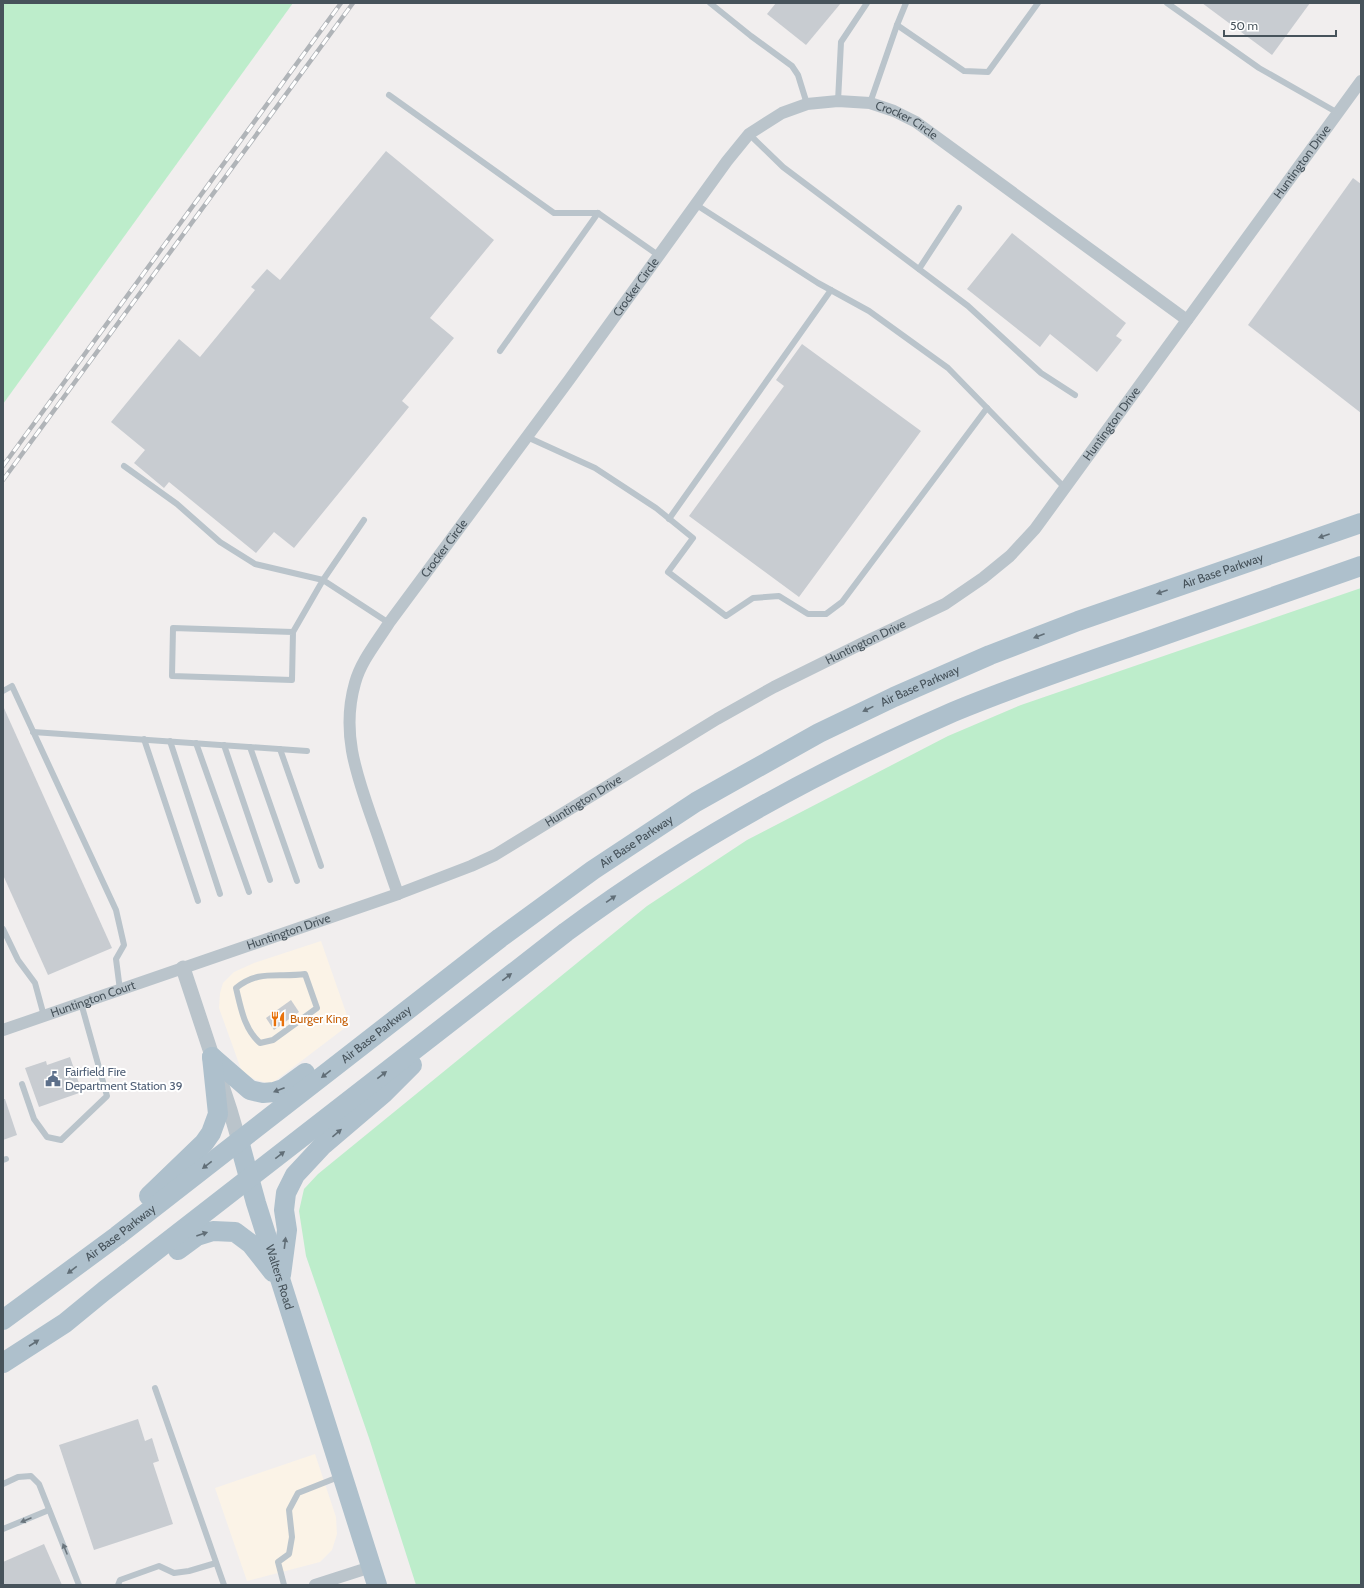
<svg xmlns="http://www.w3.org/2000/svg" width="1364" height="1588" font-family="Cabin,sans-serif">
<rect width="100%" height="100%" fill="#f1eeee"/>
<g fill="#fbf3e7">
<path d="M321 941 350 1024 271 1084 256 1080 242 1072 219 1008 220 993 223 983 234 972 254 963Z"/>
<path d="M315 1454 336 1517 337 1534 332 1550 320 1562 247 1581 215 1488Z"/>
</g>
<g fill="#bdedcb">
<path d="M3 3H293L3 404Z"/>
<path d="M1361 588V1585H416L369 1438 306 1256 299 1211 304 1189 318 1174 647 906 747 840 948 736 1021 705Z"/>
</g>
<g fill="#c8ccd1">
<path d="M776 3H841L806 45 767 14Z"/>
<path d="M1202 3H1310L1272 55Z"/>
<path d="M386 151 494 240 430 318 454 338 402 401 409 407 294 548 274 532 256 553 169 482 164 488 134 463 145 450 111 422 179 339 200 357 255 290 251 287 267 269 280 280Z"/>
<path d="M1353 178 1361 184V413L1248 325Z"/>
<path d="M1012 233 1126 323 1116 336 1122 340 1097 372 1050 334 1040 347 967 289Z"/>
<path d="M802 344 921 431 799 597 689 516 784 386 776 380Z"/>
<path d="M3 706 112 948 48 975 3 875Z"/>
<path d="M291 1000 299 1012 274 1030 266 1018Z"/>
<path d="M70 1057 82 1092 39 1107 25 1068 46 1061 47 1065Z"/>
<path d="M3 1099H5L17 1135 3 1140Z"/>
<path d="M138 1419 145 1441 152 1438 159 1461 153 1463 173 1524 94 1550 59 1445Z"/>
<path d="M44 1544 62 1585H3V1562Z"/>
</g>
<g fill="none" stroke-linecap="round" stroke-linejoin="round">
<g stroke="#bac4cb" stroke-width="6">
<path d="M710 3 751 36 792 66 798 75 807 104"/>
<path d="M1167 3 1259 68 1338 113"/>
<path d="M897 25 964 71 988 72 1038 3"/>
<path d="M389 95 554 213H598"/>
<path d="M838 101 841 42 867 3"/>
<path d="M870 103 897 25 906 3"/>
<path d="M749 134 783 167 968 306 1041 373 1075 395"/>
<path d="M695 204 818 283 869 311 948 368 1065 488"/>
<path d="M919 269 959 208"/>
<path d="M500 351 598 213 658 255"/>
<path d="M527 437 595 468 656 508 693 538 668 572 726 616 753 598 779 596 808 614H826L842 602 987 408"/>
<path d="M124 466 177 504 220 542 255 564 323 580 293 632 292 680 172 676 173 628 293 632"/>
<path d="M669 519 831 290"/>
<path d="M364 520 323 580 389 623"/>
<path d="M3 691 12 686 116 910 124 945 116 959 120 990"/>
<path d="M33 732 307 751"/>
<path d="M144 739 198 901"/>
<path d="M170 741 220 894"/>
<path d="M196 743 249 892"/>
<path d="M224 745 270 880"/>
<path d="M250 747 297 881"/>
<path d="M280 749 321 866"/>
<path d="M3 929 18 960 35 983 44 1016"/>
<path d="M305 974 317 1008 273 1040 260 1043C244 1029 241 1008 236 988 259 969 278 978 305 974Z"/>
<path d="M22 1084 34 1119 47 1137 61 1140 107 1096 81 1003"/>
<path d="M3 1160 6 1159"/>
<path d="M155 1388 224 1585"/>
<path d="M3 1484 18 1477 31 1476 39 1484 79 1585"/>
<path d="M3 1529 49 1510"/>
<path d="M118 1585 120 1580 159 1566 174 1573 189 1571 216 1563"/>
<path d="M284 1585 278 1562 289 1554 292 1537 289 1510 298 1493 341 1476"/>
</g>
<g stroke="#bac4cb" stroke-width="12">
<path id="s1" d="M398 894C389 869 381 844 372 819 356 773 341 732 355 683 361 661 377 642 389 623L569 380 727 161 749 134 782 113 807 104 838 101 870 103 894 111 916 122 1187 320"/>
<path id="s2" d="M3 1030 398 894 471 866 495 855 717 719 774 687 861 644 945 604 983 578 1010 556 1035 529 1361 81"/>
<path d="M315 1585 371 1567"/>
</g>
<path stroke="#bac4cb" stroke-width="15" d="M183 968 230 1110 239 1141"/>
<g stroke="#aec0cc" stroke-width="20">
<path d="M212 1057 250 1090 263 1093 274 1092 283 1089 305 1073"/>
<path id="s3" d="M239 1141 256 1203 377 1585"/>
<path d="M149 1196 204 1143 211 1133 218 1114 212 1057"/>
<path d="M178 1250 197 1236 213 1231 235 1232 251 1244 273 1272"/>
<path d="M281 1275 287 1230 284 1210 286 1193 295 1175 322 1146 383 1094 412 1065"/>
<path id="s4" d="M3 1320 117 1236 500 938 593 870 696 802 819 733 894 697 990 655 1078 621 1361 523"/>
<path d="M3 1363 65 1323 104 1291 566 932C685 844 817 771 953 712 1013 687 1075 666 1136 645 1211 618 1286 592 1361 566"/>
</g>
<defs>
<g id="rail">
<path d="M3 466 341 3"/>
<path d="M3 480 353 3"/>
</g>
</defs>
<use href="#rail" stroke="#b0b4b8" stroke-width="4.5"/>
<use href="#rail" stroke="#fff" stroke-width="3" stroke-dasharray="9" stroke-linecap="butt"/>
</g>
<defs><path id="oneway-solid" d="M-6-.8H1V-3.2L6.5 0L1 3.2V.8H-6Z"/></defs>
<g fill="#616e77">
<use href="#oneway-solid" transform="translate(1324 536) rotate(161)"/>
<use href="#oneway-solid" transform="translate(1162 592) rotate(161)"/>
<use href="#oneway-solid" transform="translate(1039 636) rotate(159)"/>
<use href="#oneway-solid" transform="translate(868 709) rotate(154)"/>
<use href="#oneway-solid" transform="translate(611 899) rotate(-35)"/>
<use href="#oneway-solid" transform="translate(507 977) rotate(-37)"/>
<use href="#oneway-solid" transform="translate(326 1074) rotate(142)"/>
<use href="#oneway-solid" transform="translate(382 1075) rotate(-38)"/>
<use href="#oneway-solid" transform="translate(279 1090) rotate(159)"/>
<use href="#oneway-solid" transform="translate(337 1133) rotate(-40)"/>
<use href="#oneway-solid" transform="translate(280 1155) rotate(-38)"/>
<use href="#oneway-solid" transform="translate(207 1165) rotate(142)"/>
<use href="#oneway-solid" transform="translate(202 1234) rotate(-19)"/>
<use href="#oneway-solid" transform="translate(285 1243) rotate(-83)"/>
<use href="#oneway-solid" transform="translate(72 1270) rotate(143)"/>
<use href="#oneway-solid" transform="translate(34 1343) rotate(-33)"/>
</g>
<g fill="#6a757d">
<use href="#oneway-solid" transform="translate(26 1520) rotate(157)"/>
<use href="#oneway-solid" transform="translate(65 1549) rotate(-112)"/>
</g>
<defs>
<symbol id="restaurant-bare" viewBox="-9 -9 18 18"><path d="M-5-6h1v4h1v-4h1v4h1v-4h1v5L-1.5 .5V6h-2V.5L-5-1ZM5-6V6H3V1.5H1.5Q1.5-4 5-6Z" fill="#e8710a" stroke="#fff" stroke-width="2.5" paint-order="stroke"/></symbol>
<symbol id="civic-bare" viewBox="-9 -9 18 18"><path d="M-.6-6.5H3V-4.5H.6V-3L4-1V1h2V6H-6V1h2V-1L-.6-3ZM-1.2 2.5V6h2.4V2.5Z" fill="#5c6f8a" stroke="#fff" stroke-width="2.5" paint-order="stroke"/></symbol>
</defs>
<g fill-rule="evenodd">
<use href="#restaurant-bare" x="267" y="1008" width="22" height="22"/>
<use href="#civic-bare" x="42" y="1068" width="22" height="22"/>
</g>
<g text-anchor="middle" stroke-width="4" stroke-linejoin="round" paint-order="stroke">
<g font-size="12" fill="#47535b" stroke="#fff">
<text dy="4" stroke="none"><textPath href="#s1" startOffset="1065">Crocker Circle</textPath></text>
<text dy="4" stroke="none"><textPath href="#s2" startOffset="1610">Huntington Drive</textPath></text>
<text dy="4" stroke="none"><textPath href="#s1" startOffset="705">Crocker Circle</textPath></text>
<text dy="4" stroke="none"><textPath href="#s2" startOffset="1286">Huntington Drive</textPath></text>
<text dy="4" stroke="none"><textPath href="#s1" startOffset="381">Crocker Circle</textPath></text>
<text dy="4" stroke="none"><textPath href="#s4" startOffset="1442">Air Base Parkway</textPath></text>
<text dy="4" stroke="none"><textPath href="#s2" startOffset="950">Huntington Drive</textPath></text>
<text dy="4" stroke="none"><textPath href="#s4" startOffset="1118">Air Base Parkway</textPath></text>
<text dy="4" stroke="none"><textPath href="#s2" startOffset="626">Huntington Drive</textPath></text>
<text dy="4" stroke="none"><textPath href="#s4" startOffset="794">Air Base Parkway</textPath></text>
<text dy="4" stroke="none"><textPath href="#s2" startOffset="302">Huntington Drive</textPath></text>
<text dy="4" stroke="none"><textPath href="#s2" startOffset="95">Huntington Court</textPath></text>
<text dy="4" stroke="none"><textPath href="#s4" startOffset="470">Air Base Parkway</textPath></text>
<text dy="4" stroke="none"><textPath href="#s4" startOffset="146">Air Base Parkway</textPath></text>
<text dy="4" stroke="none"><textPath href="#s3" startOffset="142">Walters Road</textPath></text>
</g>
<g font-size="12" fill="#c56008" stroke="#fff" text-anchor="start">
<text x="290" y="1023">Burger King</text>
</g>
<g font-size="12" fill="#4e5e75" stroke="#fff" text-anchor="start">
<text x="65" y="1076">Fairfield Fire<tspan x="65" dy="14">Department Station 39</tspan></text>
</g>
</g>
<rect width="1364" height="1588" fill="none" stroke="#47535b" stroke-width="8"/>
<path d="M1224 30v6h112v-6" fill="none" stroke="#47535b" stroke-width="2"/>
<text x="1230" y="30" font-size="12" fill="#47535b" stroke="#ffffff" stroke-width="3" paint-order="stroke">50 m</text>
</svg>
